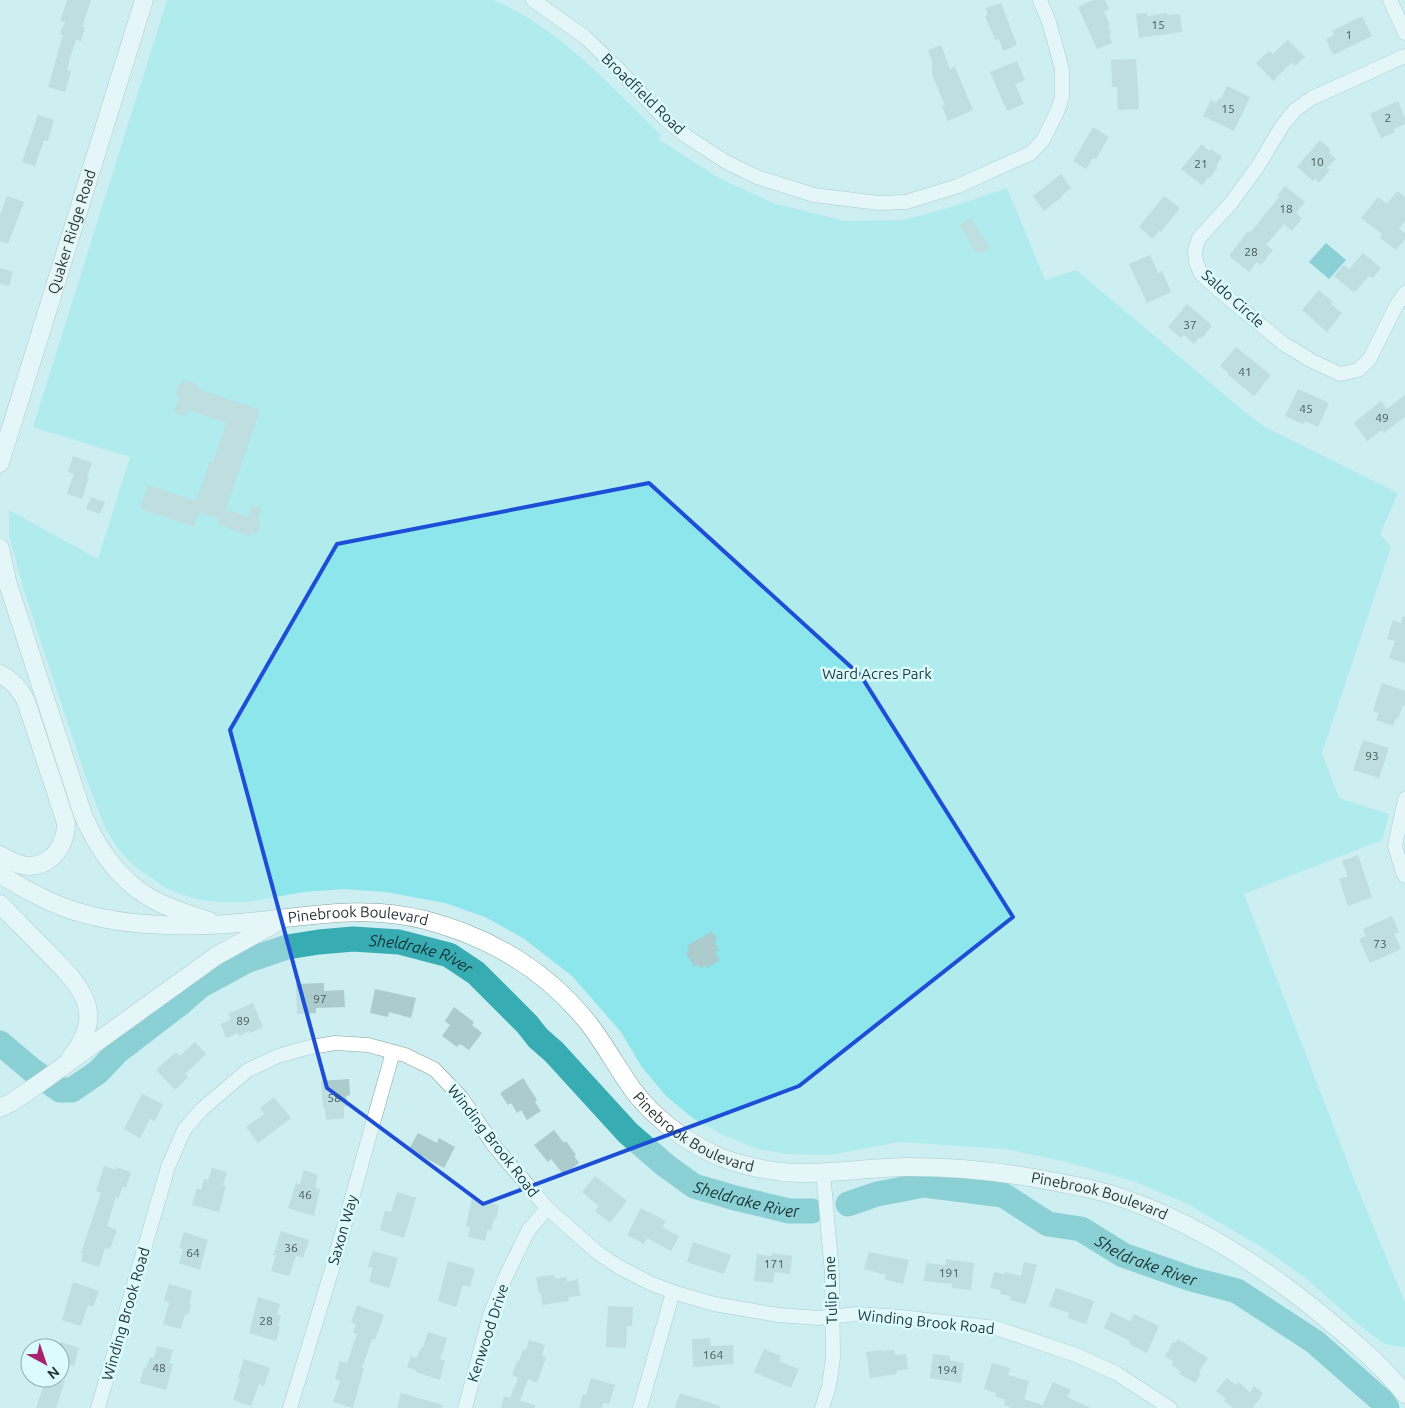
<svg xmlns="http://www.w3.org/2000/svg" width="1405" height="1408" font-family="Ubuntu,sans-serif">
<rect width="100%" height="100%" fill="#ceeff1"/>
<path fill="#8ce6eb" d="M167 0H493C556 25 613 88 661 135L658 139 719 178 773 203 845 221 904 220 951 207 1007 188 1045 280 1076 270 1251 417 1265 427 1398 493 1380 534 1391 547 1322 753 1339 798 1389 814 1382 840 1244 894 1357 1187 1405 1302V1347L1395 1346 1383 1343 1353 1320 1307 1279 1265 1249 1186 1203 1136 1182 1067 1162 1006 1149 899 1142 830 1155 787 1154 757 1149 723 1135 694 1119 666 1096 641 1066 621 1032 572 976 523 938 485 917 445 903 386 892 344 889 303 892 249 902H221L200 900 180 894 163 886 134 866 119 850 106 830 86 778 24 591 9 535V510L98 559 130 457 33 427Z"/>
<path fill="#38acb3" d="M1326 243 1346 260 1329 279 1309 262Z"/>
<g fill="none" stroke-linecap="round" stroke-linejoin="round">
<g stroke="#38acb3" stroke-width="25">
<path id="s1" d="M0 1043 32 1070 60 1090H72L98 1072 118 1051 182 1002 200 986 246 961 287 947 319 942 353 939 399 942 449 955 476 973 527 1024 538 1038 554 1052 628 1133 665 1165 694 1186 735 1198 789 1211H812"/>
<path id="s2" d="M848 1204 877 1194 924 1185 1003 1195 1048 1224 1081 1229 1123 1255 1191 1279 1237 1291 1315 1342 1382 1401 1387 1408"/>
</g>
</g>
<g fill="#abcbcd">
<path d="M67 0H91L82 27 85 28 81 41 76 40 70 58 67 70 71 71 65 92 48 87 63 35 60 34 65 22 60 21Z"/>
<path d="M1093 0H1105L1109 9 1104 11 1110 25 1108 26 1111 34 1109 35 1112 43 1097 49 1078 7Z"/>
<path d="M1001 3 1017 45 1003 51 999 39 995 40 985 16 988 15 986 8Z"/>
<path d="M1147 13V16L1167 13V15L1180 14 1182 32 1139 38 1136 14Z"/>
<path d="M1362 16 1372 36 1333 55 1326 39 1334 35 1332 31Z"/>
<path d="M1288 40 1305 57 1295 66 1291 63 1273 81 1256 63 1269 51 1273 54Z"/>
<path d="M941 45 950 69 955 67 973 110 948 121 942 106 945 105 932 75V61L928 50Z"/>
<path d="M1136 59 1139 109 1118 110 1117 87H1112L1111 60Z"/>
<path d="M1017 61 1025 80 1015 84 1024 104 1007 111 990 72Z"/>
<path d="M1227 86 1250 97 1234 131 1203 116 1211 100 1216 103 1219 98 1221 99Z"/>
<path d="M1398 101 1405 118V124L1394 129 1395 132 1381 138 1370 114Z"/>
<path d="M38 115 54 120 48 141 44 140 35 166 22 162Z"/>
<path d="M1093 127 1109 137 1096 159 1093 158 1086 169 1073 161Z"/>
<path d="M1320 140 1331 150 1329 153 1336 159 1327 168 1330 170 1319 183 1315 179 1313 181 1297 167Z"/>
<path d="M1202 144 1209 151 1211 149 1222 157 1216 166 1218 167 1210 178 1208 177 1202 185 1181 169Z"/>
<path d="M1061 174 1071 188 1062 195 1063 196 1044 211 1033 196Z"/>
<path d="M1285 186 1305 202 1296 213 1302 218 1292 231 1284 224 1266 245 1273 250 1261 265 1257 262 1249 272 1229 256 1248 231 1250 233 1279 197 1277 196Z"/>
<path d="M1397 191 1405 197V221L1399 229 1405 233V239L1396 250 1379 237 1382 234 1361 218 1378 197 1387 204Z"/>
<path d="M7 196 24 202 8 244 0 241V215Z"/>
<path d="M1164 196 1180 208 1161 232 1159 231 1153 239 1139 227Z"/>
<path d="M971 218 990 248 978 255 959 225Z"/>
<path d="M1363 253 1381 268 1373 278 1369 276 1356 291H1352L1334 276 1344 265 1349 269Z"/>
<path d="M1150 255 1158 273 1162 271 1171 292 1147 303 1129 264Z"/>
<path d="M0 268 13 272 9 286 0 284Z"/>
<path d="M1319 290 1333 302 1331 304 1342 313 1327 332 1302 310Z"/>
<path d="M1187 304 1211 324 1210 325 1212 326 1202 338 1200 337 1194 344 1184 335 1181 338 1168 327Z"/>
<path d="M1236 347 1271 375 1254 396 1228 375 1229 373 1220 366Z"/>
<path d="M183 380 197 384 196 388 260 410 226 509 248 517 252 505 262 508 258 520 261 521 257 534 252 532 250 536 217 524 219 519 199 512 194 527 140 509 148 485 196 501 210 461 213 462 226 423 188 410 186 416 174 412 179 397 175 395 179 384 181 385Z"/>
<path d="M1298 389 1329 403 1318 427 1305 421 1303 424 1285 416Z"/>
<path d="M1405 395V417L1384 433 1382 430 1367 441 1354 423 1381 401 1387 409Z"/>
<path d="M73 456 92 463 87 477H89L82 499 67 494 74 474 68 472Z"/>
<path d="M91 497 105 502 100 514 86 509Z"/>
<path d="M1403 616 1405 617V663L1389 658 1395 641 1387 639 1393 620 1401 623Z"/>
<path d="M1382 683 1405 691V706L1403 705 1398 719 1396 718 1393 726 1376 720 1379 713 1373 711Z"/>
<path d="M1363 740 1389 748 1379 778 1353 770Z"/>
<path d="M1358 855 1372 897 1348 906 1339 879 1348 876 1342 861Z"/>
<path d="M1392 916 1399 932 1394 934 1401 949 1370 963 1359 939 1366 936 1363 929Z"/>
<path d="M712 931 717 940 714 942 719 950 715 952 720 960 707 968 705 965 701 968 698 964 694 967 686 953 689 950 687 946Z"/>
<path d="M324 983V991L344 990 345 1007 316 1008V1013L297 1014 296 984Z"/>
<path d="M375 989 416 998 411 1018 389 1012 388 1017 370 1013Z"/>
<path d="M253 1003 263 1027 250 1033 249 1031 239 1036 238 1033 226 1038 221 1024 231 1019 228 1014Z"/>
<path d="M454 1007 474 1022 472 1025 482 1033 469 1050 460 1044 457 1047 442 1036 450 1025 445 1021Z"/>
<path d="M195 1042 206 1054 185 1074 188 1077 175 1090 156 1070 176 1052 180 1056Z"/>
<path d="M523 1078 537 1100 535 1102 541 1111 527 1120 521 1110 517 1113 511 1103 508 1105 500 1093Z"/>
<path d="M349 1079 350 1095 346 1096 347 1106 344 1107V1118L326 1120 325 1108H323L321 1081Z"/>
<path d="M142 1094 163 1104 155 1121 150 1119 140 1138 124 1129Z"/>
<path d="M274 1097 291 1118 258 1143 246 1127 264 1114 260 1108Z"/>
<path d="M554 1130 564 1143 566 1141 576 1155 574 1156 579 1163 564 1175 551 1159 548 1162 534 1145Z"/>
<path d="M418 1133 437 1143 439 1138 455 1147 444 1168 409 1149Z"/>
<path d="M104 1166 116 1170V1167L131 1172 126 1188 122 1187 119 1198 116 1197 107 1226 117 1230 110 1249 105 1248 99 1267 81 1261 83 1253H81L101 1193 96 1191Z"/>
<path d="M212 1168 227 1172 223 1185 226 1186 219 1212 192 1205 197 1188 201 1190 204 1179 208 1180Z"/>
<path d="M304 1170 318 1175 315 1188 320 1189 314 1216 288 1208 296 1183 300 1184Z"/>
<path d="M595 1176 627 1201 610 1223 595 1211 599 1206 582 1192Z"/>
<path d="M397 1192 416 1198 404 1238 380 1230 385 1211 391 1212Z"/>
<path d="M472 1199 499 1205 496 1219H494L491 1231 487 1230 485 1241 468 1237 470 1227 466 1226Z"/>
<path d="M641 1208 666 1221 662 1227 679 1236 671 1251 647 1238 644 1244 627 1235Z"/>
<path d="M281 1231 309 1240 303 1258 296 1256 289 1276 271 1271 276 1255H273Z"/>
<path d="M184 1232 208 1240 200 1270 179 1263 183 1249 179 1248Z"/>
<path d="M693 1242 731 1255 724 1274 687 1262Z"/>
<path d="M373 1251 398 1258 389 1288 369 1282 373 1268 368 1267Z"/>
<path d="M869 1252 909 1260 903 1284 884 1279 886 1275 864 1269Z"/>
<path d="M772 1253 792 1256 790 1274 775 1272 773 1283 754 1281 757 1254 772 1256Z"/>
<path d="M946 1259 974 1263 971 1290 952 1288V1284L924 1281 926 1263 945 1265Z"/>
<path d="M448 1261 475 1269 470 1287 463 1285 456 1307 438 1301Z"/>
<path d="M1024 1262 1037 1265 1026 1304 1010 1300V1296L1000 1294 1001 1290 990 1288 994 1272 1004 1274 1005 1272 1021 1276Z"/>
<path d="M554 1275 555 1279 566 1277 567 1282 578 1279 580 1296 568 1297 569 1301 542 1305 541 1293 539 1294 536 1277Z"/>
<path d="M73 1282 99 1291 93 1307 88 1305 81 1326 62 1320Z"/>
<path d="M169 1284 192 1291 189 1304H191L188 1315 185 1314 181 1329 163 1324 169 1303 164 1301Z"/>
<path d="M1056 1288 1094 1301 1086 1324 1068 1318 1069 1313 1049 1306Z"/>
<path d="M258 1297 280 1304 277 1314 281 1316 278 1326 280 1327 276 1341 249 1333Z"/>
<path d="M357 1305 384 1315 375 1340 372 1339 362 1368H364L353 1408 333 1402 340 1381 335 1379 340 1361 347 1363 357 1334 353 1333 356 1324 351 1323Z"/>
<path d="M608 1306 633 1307 632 1326H627L626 1348 606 1347Z"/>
<path d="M1111 1312 1130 1321 1134 1314 1159 1326 1147 1353 1129 1344 1130 1341 1104 1328Z"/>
<path d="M428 1332 447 1338 440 1359 445 1361 440 1380 416 1372V1370L407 1367 411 1356 417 1358 421 1347 423 1348Z"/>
<path d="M710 1338 711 1346 733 1345 734 1364 693 1367 692 1339Z"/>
<path d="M1178 1339 1208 1358 1199 1372 1201 1374 1195 1383 1179 1374 1181 1371 1171 1365 1174 1362 1165 1356 1173 1342 1176 1343Z"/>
<path d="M529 1340 545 1345 542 1356 546 1357 537 1383 528 1379 520 1401 535 1405V1408H501L504 1396 510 1398 518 1378 512 1375 517 1361H519L523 1349 526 1350Z"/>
<path d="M60 1342 79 1348 74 1366 60 1362Z"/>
<path d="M157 1346 173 1350 169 1363 173 1364 166 1390 140 1383 144 1368H146L150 1357 154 1358Z"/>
<path d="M764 1349 781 1356 779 1361 799 1369 791 1388 754 1372Z"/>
<path d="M882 1350V1351L894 1350 895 1355 906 1354 908 1369 896 1371 897 1374 870 1378 866 1352Z"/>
<path d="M933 1354 950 1356V1360L964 1363 961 1383 930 1378Z"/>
<path d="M244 1359 270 1368 264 1386 259 1384 251 1406 233 1400 240 1379 238 1378Z"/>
<path d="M992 1363 1010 1368 1008 1375 1029 1381 1024 1399 1043 1405 1053 1382 1071 1390 1067 1397 1091 1408H1012L1004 1405 1005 1400 995 1396 996 1393 984 1389Z"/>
<path d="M46 1378H61V1380L65 1381 56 1408H36Z"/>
<path d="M591 1378 615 1385 609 1404 603 1403 602 1408H579L583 1394 586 1395Z"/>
<path d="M1227 1378 1236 1385 1238 1382 1250 1392 1254 1386 1263 1393 1253 1408H1233L1224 1401 1226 1399 1216 1391Z"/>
<path d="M401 1393 443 1405 442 1408H397Z"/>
<path d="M680 1393 720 1406V1408H675Z"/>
</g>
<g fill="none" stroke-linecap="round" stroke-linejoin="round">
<defs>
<g id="minor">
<path d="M533 0 585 37 619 70 665 119 686 136 726 162 757 177 814 195 879 203 906 202 958 186 1031 153 1043 140 1057 112 1062 97V69L1049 22 1040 0"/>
<path d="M1390 0 1405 33"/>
<path d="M1405 56 1312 98 1295 110 1282 126 1258 166 1231 203 1199 238 1195 250 1196 262 1201 274 1221 292 1284 344 1312 361 1340 374 1358 370 1369 360 1396 306 1405 293"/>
<path d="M1405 799 1395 846 1403 873 1405 876"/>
<path d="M98 1408 168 1167 184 1130 201 1110 248 1070 278 1056 306 1048 335 1043 368 1045 405 1055 434 1069 461 1097 495 1147 547 1208 598 1253 619 1267 650 1283 673 1292 714 1304 778 1315 818 1318 857 1314 901 1317 996 1328 1076 1355 1116 1373 1170 1408"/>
<path d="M290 1408 332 1269 393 1052"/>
<path d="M465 1408 490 1315 505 1278 528 1231 547 1208"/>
<path d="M640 1408 673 1292"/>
<path d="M822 1408 829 1386 833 1358 832 1274 823 1171"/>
</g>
<g id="tertiary">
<path id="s3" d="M0 463 144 0"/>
<path d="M0 548 7 581 83 815C99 852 124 887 162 904 177 911 194 916 209 921"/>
<path d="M0 674C12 680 20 689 26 701L66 823C66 844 53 865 30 866 20 866 9 860 0 855"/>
<path id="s4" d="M0 874C20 887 41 898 63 907 121 929 198 928 259 921 316 915 368 905 425 920 490 937 547 971 589 1024 605 1045 618 1069 633 1090 653 1117 684 1140 713 1154 737 1165 771 1172 798 1173 835 1174 872 1167 909 1167 962 1167 1014 1173 1066 1184 1082 1187 1098 1190 1113 1195 1186 1218 1253 1260 1312 1307 1345 1334 1378 1361 1405 1394"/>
<path d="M0 904C15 920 31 935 46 951 79 984 108 1012 71 1057"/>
<path d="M0 1108 12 1102 40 1083 216 956 276 923"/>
</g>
</defs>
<use href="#minor" stroke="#81a0a2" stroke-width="15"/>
<use href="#tertiary" stroke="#81a0a2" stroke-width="19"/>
<use href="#minor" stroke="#fff" stroke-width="14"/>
<use href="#tertiary" stroke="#fff" stroke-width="18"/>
</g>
<path d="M0 0H1405V1408H0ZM649 483 861 676 1013 917 799 1086 483 1204 327 1088 230 730 337 544Z" fill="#ceeff1" fill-opacity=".55" fill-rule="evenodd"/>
<path fill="none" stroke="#1d4ed8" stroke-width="4" stroke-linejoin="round" d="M649 483 861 676 1013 917 799 1086 483 1204 327 1088 230 730 337 544Z"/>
<g text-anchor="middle" stroke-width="5" stroke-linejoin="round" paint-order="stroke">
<g font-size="12" fill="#48595a">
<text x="1158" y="29">15</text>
<text x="1349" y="39">1</text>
<text x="1228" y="113">15</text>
<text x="1388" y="122">2</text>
<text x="1317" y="166">10</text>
<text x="1201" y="168">21</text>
<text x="1286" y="213">18</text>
<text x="1251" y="256">28</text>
<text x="1190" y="329">37</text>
<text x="1245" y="376">41</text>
<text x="1306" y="413">45</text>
<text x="1382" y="422">49</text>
<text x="1372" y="760">93</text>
<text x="1380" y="948">73</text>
<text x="320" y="1003">97</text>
<text x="243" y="1025">89</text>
<text x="334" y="1102">58</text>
<text x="305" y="1199">46</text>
<text x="291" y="1252">36</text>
<text x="193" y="1257">64</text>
<text x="774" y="1268">171</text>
<text x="949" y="1277">191</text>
<text x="266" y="1325">28</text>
<text x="713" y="1359">164</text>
<text x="159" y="1372">48</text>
<text x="947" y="1374">194</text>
</g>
<g font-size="15" fill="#273334" stroke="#dbfcfe">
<text transform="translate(643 94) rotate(44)" y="5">Broadfield Road</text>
<text dy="5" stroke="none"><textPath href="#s3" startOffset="242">Quaker Ridge Road</textPath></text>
<text transform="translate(1233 299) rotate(42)" y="5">Saldo Circle</text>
<text dy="5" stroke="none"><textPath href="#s4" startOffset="369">Pinebrook Boulevard</textPath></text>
<text dy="5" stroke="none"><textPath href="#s4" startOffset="789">Pinebrook Boulevard</textPath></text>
<text transform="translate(493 1141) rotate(52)" y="5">Winding Brook Road</text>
<text dy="5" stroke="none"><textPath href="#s4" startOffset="1209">Pinebrook Boulevard</textPath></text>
<text transform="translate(343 1230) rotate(-74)" y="5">Saxon Way</text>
<text transform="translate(831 1290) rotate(-92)" y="5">Tulip Lane</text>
<text transform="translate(126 1314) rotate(-74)" y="5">Winding Brook Road</text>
<text transform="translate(926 1322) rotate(6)" y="5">Winding Brook Road</text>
<text transform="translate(488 1333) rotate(-72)" y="5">Kenwood Drive</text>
</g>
<g font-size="15" fill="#213a3c" stroke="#dbfcfe">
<text x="877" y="679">Ward Acres Park</text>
</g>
<g font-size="16" font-style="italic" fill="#162f31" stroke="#dbfcfe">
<text dy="6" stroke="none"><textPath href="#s1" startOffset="486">Sheldrake River</textPath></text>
<text dy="6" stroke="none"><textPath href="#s1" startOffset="906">Sheldrake River</textPath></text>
<text dy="6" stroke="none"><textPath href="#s2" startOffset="318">Sheldrake River</textPath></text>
</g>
</g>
<g transform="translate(45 1363) rotate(140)"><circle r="24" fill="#dbfcfe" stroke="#93acad"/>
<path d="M0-4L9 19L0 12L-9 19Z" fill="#a8246f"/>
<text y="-8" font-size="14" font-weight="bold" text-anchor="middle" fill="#273334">N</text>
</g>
</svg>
